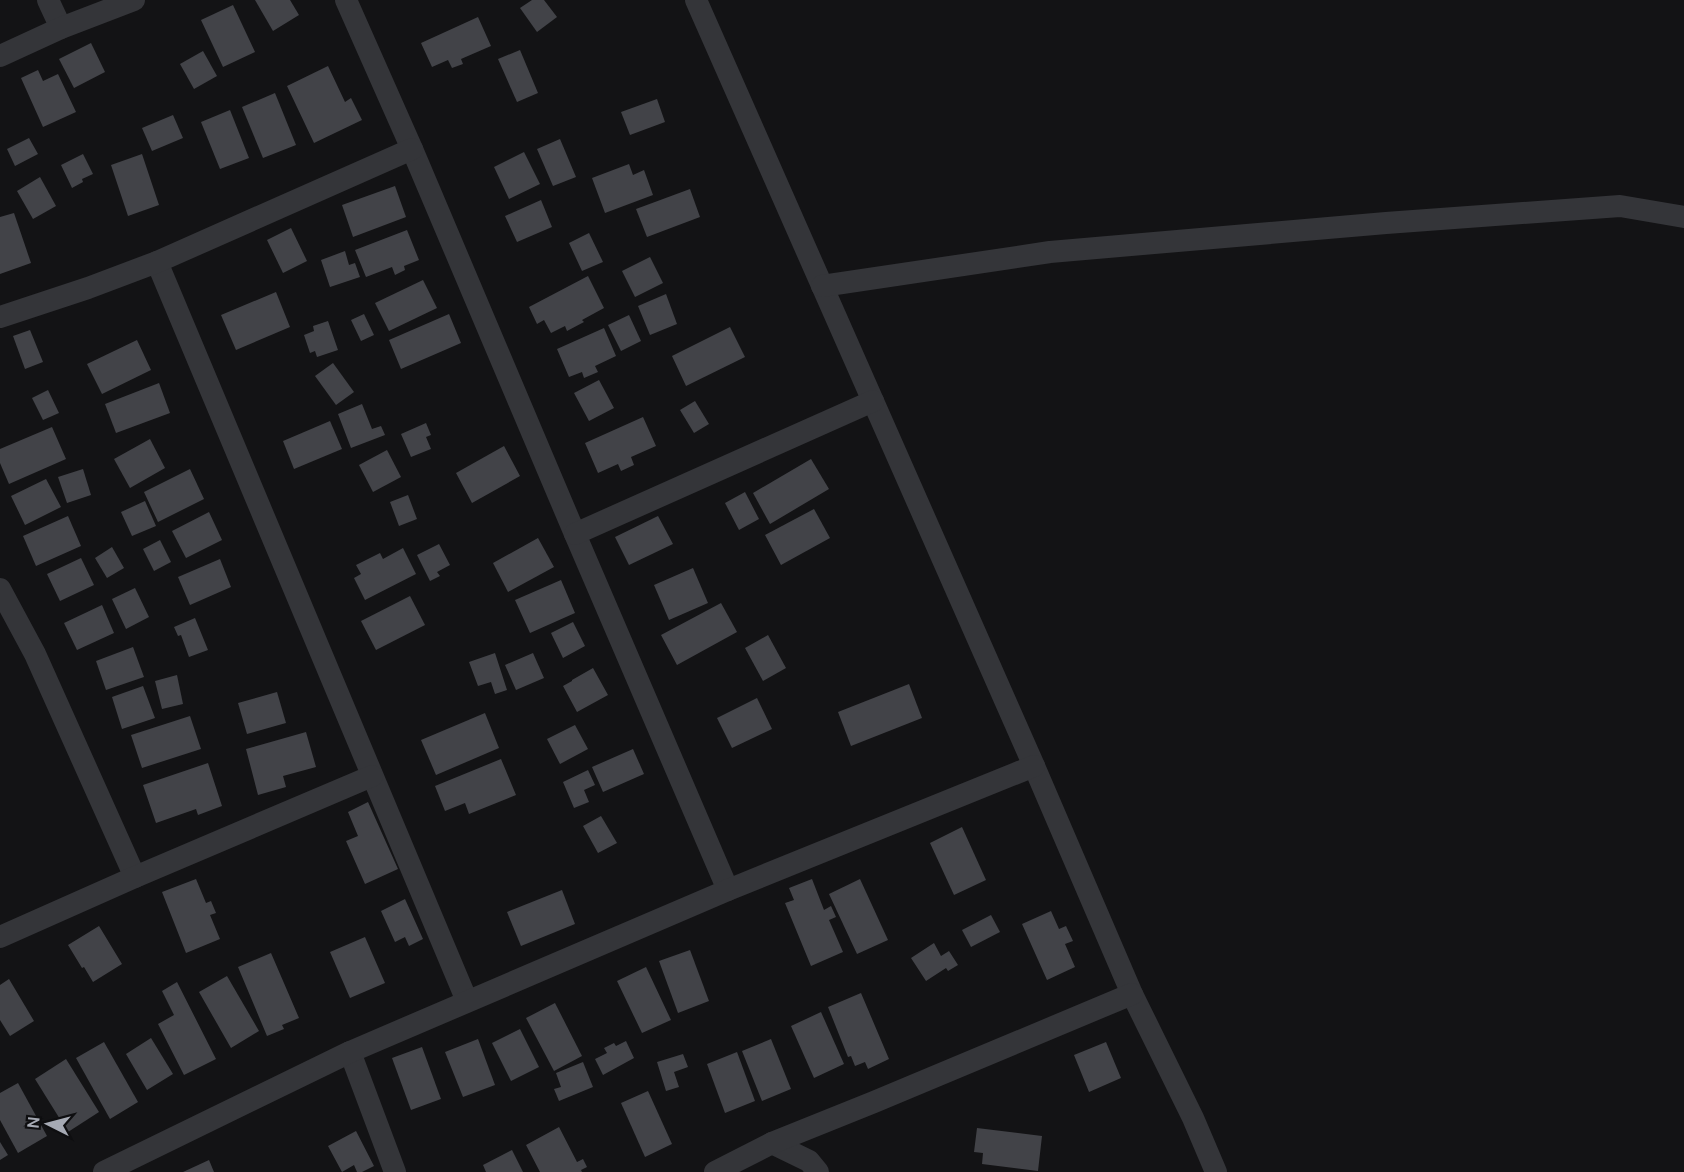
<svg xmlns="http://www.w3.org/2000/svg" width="1684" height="1172" font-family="Manrope,sans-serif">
<rect width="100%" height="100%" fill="#131315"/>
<g fill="#424348">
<path d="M255 0H290L299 15 273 31Z"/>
<path d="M532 0H544L557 17 537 32 520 8Z"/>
<path d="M233 5 255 52 223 67 201 20Z"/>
<path d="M478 17 491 46 461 59 463 64 452 68 448 60 432 67 421 43Z"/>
<path d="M91 43 105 72 74 88 59 59Z"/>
<path d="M520 50 538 93 517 102 498 59Z"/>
<path d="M203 51 217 76 194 89 180 64Z"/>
<path d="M328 66 345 102 351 98 362 120 314 143 287 86Z"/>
<path d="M38 70 43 81 58 74 76 112 43 127 21 78Z"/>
<path d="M275 93 296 145 263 158 242 107Z"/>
<path d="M657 99 665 122 630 135 621 112Z"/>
<path d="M230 110 249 158 220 169 201 122Z"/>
<path d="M173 115 183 138 152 151 142 128Z"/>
<path d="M29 138 38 154 15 166 7 149Z"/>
<path d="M560 139 576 177 553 186 537 149Z"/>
<path d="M524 152 540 184 509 199 494 167Z"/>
<path d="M83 154 93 174 82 179 83 182 72 188 61 165Z"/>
<path d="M142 154 159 205 128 216 111 165Z"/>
<path d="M629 164 633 175 644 170 653 195 605 213 592 178Z"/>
<path d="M40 177 56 206 33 219 17 191Z"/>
<path d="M395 186 406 217 353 237 342 205Z"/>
<path d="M690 189 700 217 647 237 636 209Z"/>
<path d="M541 200 552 227 517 242 505 216Z"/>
<path d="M14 213 31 263 0 274V217Z"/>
<path d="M291 228 307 261 283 273 267 240Z"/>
<path d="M407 230 419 260 404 266 405 270 395 275 392 267 366 277 355 250Z"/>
<path d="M589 233 603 262 582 271 569 243Z"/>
<path d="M345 251 349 265 355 263 360 277 330 287 321 260Z"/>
<path d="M650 257 663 283 635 297 622 271Z"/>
<path d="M588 276 604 308 582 320 584 322 567 331 565 326 551 333 544 320 537 324 529 307Z"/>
<path d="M423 280 437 308 389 331 375 303Z"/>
<path d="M276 292 290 327 236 350 221 315Z"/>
<path d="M666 294 677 324 650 335 638 306Z"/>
<path d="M364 314 374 335 361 341 351 320Z"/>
<path d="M449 314 461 343 401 369 389 340Z"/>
<path d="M629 315 641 341 621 351 608 325Z"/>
<path d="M328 321 338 350 317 357 315 351 310 353 304 335 314 331 313 326Z"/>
<path d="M730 327 745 357 686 386 672 356Z"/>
<path d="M604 328 616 356 595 366 598 372 584 378 582 372 569 377 557 349Z"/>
<path d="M30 330 43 362 25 369 13 336Z"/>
<path d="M137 340 151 370 102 394 87 364Z"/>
<path d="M333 363 354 392 336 405 315 376Z"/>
<path d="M599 380 614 408 589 421 574 393Z"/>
<path d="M159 383 170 413 116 433 105 404Z"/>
<path d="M48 390 59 413 43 420 32 398Z"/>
<path d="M695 401 709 424 694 433 680 410Z"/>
<path d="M362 404 372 429 381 426 385 435 351 448 338 414Z"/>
<path d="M643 417 656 446 631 457 634 465 621 471 618 464 598 473 585 443Z"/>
<path d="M330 421 342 449 294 469 283 441Z"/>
<path d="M426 423 431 435 426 437 431 449 411 457 401 434Z"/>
<path d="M52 427 66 459 9 484 0 463V449Z"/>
<path d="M150 439 165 468 130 488 114 459Z"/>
<path d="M504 446 520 476 472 503 456 473Z"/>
<path d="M387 450 401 477 373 492 359 465Z"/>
<path d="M811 459 829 489 770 524 753 493Z"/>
<path d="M83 469 91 495 67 503 58 477Z"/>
<path d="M190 469 204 499 158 522 144 492Z"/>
<path d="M46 479 61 507 25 525 11 496Z"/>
<path d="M745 492 759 519 739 530 725 503Z"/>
<path d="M408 495 417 519 399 526 390 502Z"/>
<path d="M145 501 156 526 132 536 121 512Z"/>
<path d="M814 509 830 538 781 565 765 535Z"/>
<path d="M209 512 222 540 186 558 172 531Z"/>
<path d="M68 516 81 546 36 566 23 536Z"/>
<path d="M658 516 673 544 629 565 615 537Z"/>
<path d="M538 538 554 567 508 592 493 563Z"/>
<path d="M160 540 171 562 154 571 143 549Z"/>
<path d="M439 544 450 565 437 572 440 576 430 581 417 555Z"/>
<path d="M112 547 124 568 107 578 95 558Z"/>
<path d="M403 548 416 574 365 600 354 578 361 574 356 565 380 553 383 559Z"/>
<path d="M81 558 94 585 60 601 47 574Z"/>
<path d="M220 559 231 587 190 605 178 577Z"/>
<path d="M693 568 708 603 669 620 654 585Z"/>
<path d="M561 580 575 613 530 633 515 600Z"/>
<path d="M135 588 149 617 126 629 112 599Z"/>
<path d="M410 596 425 625 376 650 361 621Z"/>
<path d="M721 603 737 632 677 665 661 635Z"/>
<path d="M102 605 114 633 77 650 64 623Z"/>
<path d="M195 618 208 650 189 657 181 635 178 636 174 627Z"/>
<path d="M573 622 585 646 563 658 551 633Z"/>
<path d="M768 635 786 668 763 681 745 648Z"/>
<path d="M133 647 144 677 106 690 96 661Z"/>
<path d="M495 653 507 690 495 694 491 682 478 686 469 662Z"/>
<path d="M533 653 544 678 516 690 505 665Z"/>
<path d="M593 668 608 695 577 712 563 686 572 681V680Z"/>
<path d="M177 675 183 704 162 709 155 681Z"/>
<path d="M909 684 922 718 851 746 838 712Z"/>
<path d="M143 686 155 718 122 729 112 697Z"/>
<path d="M277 692 286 723 247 734 238 703Z"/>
<path d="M757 698 772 729 732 748 717 718Z"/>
<path d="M485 713 499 748 436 775 421 740Z"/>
<path d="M190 716 201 749 142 768 131 735Z"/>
<path d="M575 725 588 749 560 764 547 739Z"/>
<path d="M306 732 316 767 283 776 286 787 258 795 246 749Z"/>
<path d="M633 749 644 774 603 792 592 767Z"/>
<path d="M501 759 516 795 469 814 465 803 445 811 435 786Z"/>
<path d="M208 763 222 806 198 815 196 809 156 823 143 785Z"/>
<path d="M588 770 595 785 584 790 589 802 574 808 563 782Z"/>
<path d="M368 802 398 869 365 884 346 841 358 836 348 812Z"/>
<path d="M601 816 617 843 598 853 583 826Z"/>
<path d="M962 827 986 880 954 895 930 843Z"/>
<path d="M196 879 206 903 211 901 216 913 210 915 220 939 186 953 162 892Z"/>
<path d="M812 879 824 910 831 906 836 917 829 920 843 952 811 966 785 903 794 900 789 888Z"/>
<path d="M860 879 888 940 857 954 829 894Z"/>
<path d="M562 890 575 924 521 946 507 912Z"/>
<path d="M405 899 423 939 409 946 405 937 395 942 381 911Z"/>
<path d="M1051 911 1059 929 1066 926 1073 941 1065 944 1075 967 1047 980 1022 924Z"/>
<path d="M991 915 1000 932 971 947 962 930Z"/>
<path d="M99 926 122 964 93 982 84 967 82 968 68 945Z"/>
<path d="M365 937 385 983 350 998 330 952Z"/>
<path d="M934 943 941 956 949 951 958 965 948 971 946 968 926 981 911 958Z"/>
<path d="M690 950 709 1001 678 1013 659 961Z"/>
<path d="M271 953 299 1018 282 1025 284 1029 267 1036 238 967Z"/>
<path d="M646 967 671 1020 642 1033 617 981Z"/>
<path d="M227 976 259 1031 231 1048 199 992Z"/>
<path d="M9 979 34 1021 10 1036 0 1020V985Z"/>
<path d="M177 982 216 1059 184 1075 158 1024 174 1015 162 991Z"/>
<path d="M861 993 889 1059 868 1069 865 1062 855 1066 851 1056 848 1057 828 1007Z"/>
<path d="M555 1003 582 1056 554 1071 526 1018Z"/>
<path d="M821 1012 844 1064 814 1078 791 1026Z"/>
<path d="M520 1029 539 1067 511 1081 492 1043Z"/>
<path d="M151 1038 173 1074 147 1090 126 1054Z"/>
<path d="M478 1039 495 1085 463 1097 445 1052Z"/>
<path d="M771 1039 791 1089 762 1101 742 1051Z"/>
<path d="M626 1041 634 1058 603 1075 595 1059 607 1053 604 1048 614 1043 616 1046Z"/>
<path d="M104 1042 138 1102 110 1119 76 1058Z"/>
<path d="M1106 1042 1121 1078 1089 1092 1074 1055Z"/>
<path d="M422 1047 441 1099 411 1110 392 1058Z"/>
<path d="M737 1052 755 1101 725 1113 707 1064Z"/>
<path d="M683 1054 688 1067 674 1072 679 1087 666 1091 657 1062Z"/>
<path d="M66 1059 99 1112 68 1132 35 1079Z"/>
<path d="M583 1062 593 1087 559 1101 554 1089 561 1087 556 1073Z"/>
<path d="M18 1083 47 1136 18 1153 0 1120V1093Z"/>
<path d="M648 1091 672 1144 645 1157 621 1103Z"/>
<path d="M559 1127 577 1162 583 1159 587 1167 581 1170 582 1172H540L526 1145Z"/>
<path d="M977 1128 1042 1136 1038 1171 982 1164 983 1153 974 1152Z"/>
<path d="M356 1131 374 1166 362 1172H357L354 1165 342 1172 328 1146Z"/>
<path d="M0 1142 8 1155 0 1160Z"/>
<path d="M512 1150 523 1172H486L483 1165Z"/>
<path d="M209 1160 214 1172H183Z"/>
</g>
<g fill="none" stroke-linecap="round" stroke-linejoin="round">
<g stroke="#343539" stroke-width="22">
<path d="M48 0 61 28"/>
<path d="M346 0 412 149 575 534 728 890"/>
<path d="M696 0 1034 766 1132 994 1193 1118 1216 1172"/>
<path d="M0 56 61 28 134 0"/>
<path d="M157 262 467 1001"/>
<path d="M822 286 1050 252 1386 223 1620 206 1684 217"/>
<path d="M0 317 88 288 157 262 412 149"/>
<path d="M575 534 873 401"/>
<path d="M0 589 35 654 135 877"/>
<path d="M0 937 135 877 372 776"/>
<path d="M350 1052 395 1172"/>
<path d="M772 1143 809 1161 818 1172"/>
<path d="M104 1172 350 1052 728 890 1034 766"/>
<path d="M715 1172 772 1143 874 1102 1132 994"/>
</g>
</g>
<g transform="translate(48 1124) rotate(276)" stroke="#0e0e10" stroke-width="4.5" paint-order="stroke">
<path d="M0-4.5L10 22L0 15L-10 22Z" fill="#a6aab4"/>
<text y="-9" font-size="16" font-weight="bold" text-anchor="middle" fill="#a6aab4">N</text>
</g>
</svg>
